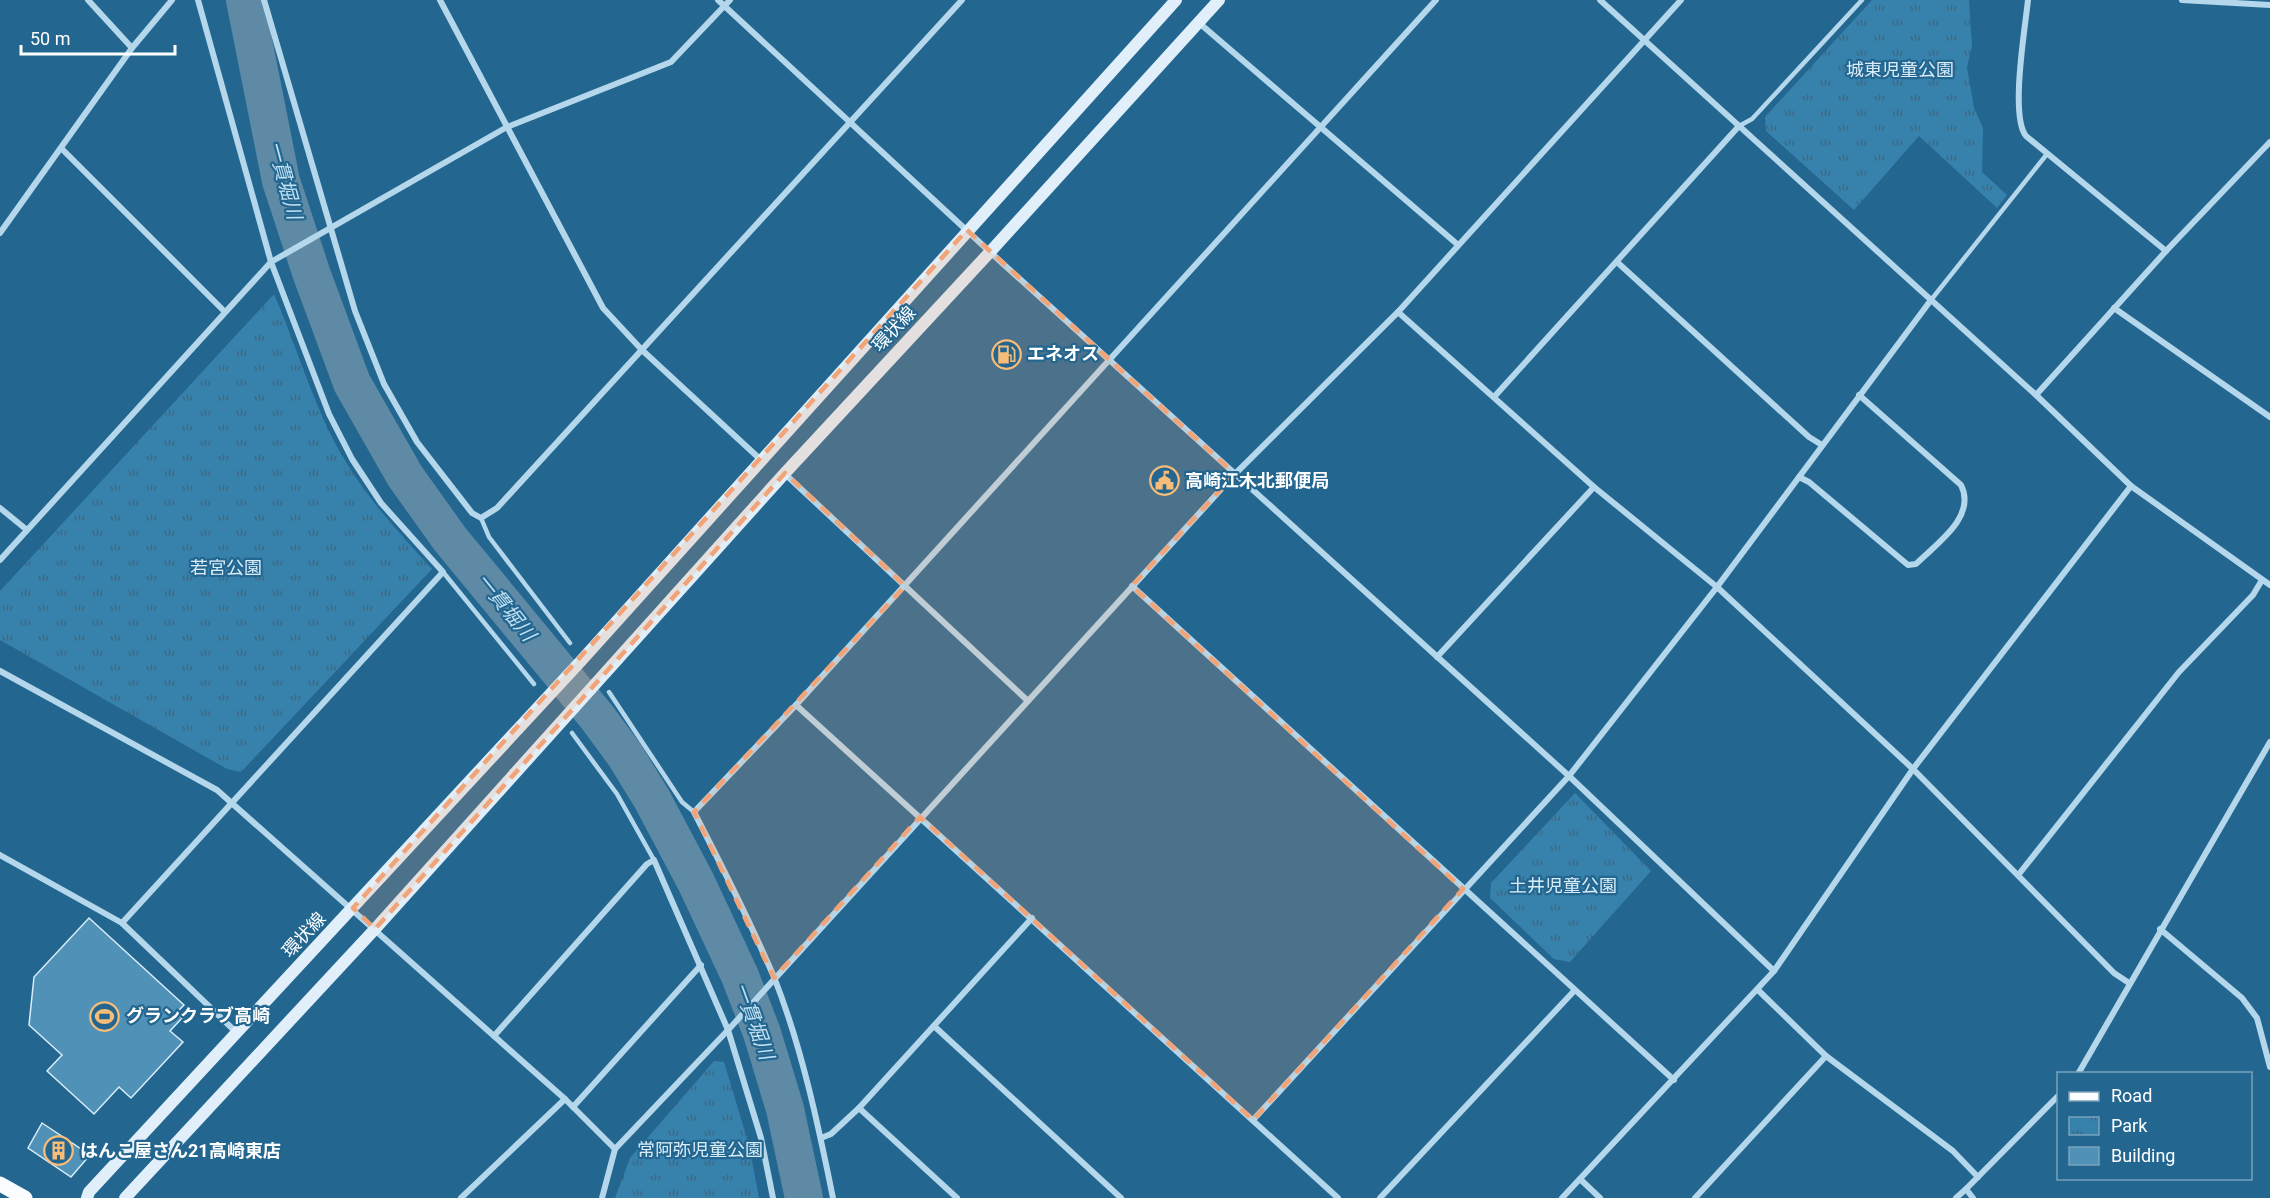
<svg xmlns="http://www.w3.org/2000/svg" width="2270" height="1198" font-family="Roboto,'Noto Sans JP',sans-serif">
<defs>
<pattern id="park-tufts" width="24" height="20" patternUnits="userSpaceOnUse" patternTransform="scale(1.5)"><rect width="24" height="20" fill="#3781ad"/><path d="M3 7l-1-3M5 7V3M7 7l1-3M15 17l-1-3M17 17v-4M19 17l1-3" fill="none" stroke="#406981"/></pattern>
</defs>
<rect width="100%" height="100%" fill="#236690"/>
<g fill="url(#park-tufts)">
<path d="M1872 0H1969L1972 46 1967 67 1974 108 1983 128 1982 172 2007 195 1997 208 1919 136 1854 210 1766 131 1765 117Z"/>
<path d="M274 294C298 349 315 412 346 462 370 502 401 535 432 569L241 772 227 769 0 640V591Z"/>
<path d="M1575 793 1651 871 1570 962 1554 959 1490 898 1491 883Z"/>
<path d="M714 1061 724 1062 749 1145 759 1198H615L630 1158Z"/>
</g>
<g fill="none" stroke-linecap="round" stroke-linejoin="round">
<path stroke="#5e8aa6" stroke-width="38" d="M245 0 281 181 312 275 352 383 405 476 450 539 597 717 625 755 652 799 696 882 740 976 762 1033 785 1109 804 1198"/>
</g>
<g fill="#5091b8" stroke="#d9edf9" stroke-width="1.5">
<path d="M89 918 184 1005 176 1013 182 1018 170 1031 183 1042 131 1098 119 1087 94 1114 47 1071 62 1055 29 1025 34 977Z"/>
<path d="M42 1123 90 1155 71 1177 28 1148Z"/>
</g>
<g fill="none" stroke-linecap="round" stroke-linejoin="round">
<g stroke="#b4d7ec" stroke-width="4.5">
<path d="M1739 126 1752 119 1862 0"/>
<path d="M1931 300 2047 154"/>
<path d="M481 518 489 537 570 643"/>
<path d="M443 572 534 684"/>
<path d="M609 692 682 802 694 812"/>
<path d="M572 733 617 794 654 860"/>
</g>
<g stroke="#b4d7ec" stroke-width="6">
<path d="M88 0 132 48"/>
<path d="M264 0 355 311 384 384 417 442 472 513 481 518 497 508 962 0"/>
<path d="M440 0 603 308 642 350 761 460"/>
<path d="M718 0 990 252 1569 776 1774 971"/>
<path d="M1600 0 2036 395 2131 486 2270 585"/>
<path d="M2028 0C2025 29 2010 116 2026 136L2166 251"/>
<path d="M2182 0 2270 5"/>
<path d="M1198 22 1457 244"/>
<path d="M62 149 224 311"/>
<path d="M0 233 132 48 172 0"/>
<path d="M1617 262 1809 437 1822 445"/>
<path d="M2114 308 2270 417"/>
<path d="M1398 312 1594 487 1717 587 1913 769 2114 973 2129 983"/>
<path d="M2036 395 2166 251 2270 142"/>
<path d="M1494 397 1739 126"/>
<path d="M785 474 1028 701"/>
<path d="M1799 477 1809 482 1908 565 1916 564C1936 544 1977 517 1961 485L1859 395"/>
<path d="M0 508 27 530"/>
<path d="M0 560 271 262 507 127 671 62 730 0"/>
<path d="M1132 586 1674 1080"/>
<path d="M1437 657 1594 487"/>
<path d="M0 671 217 790 565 1099 615 1149"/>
<path d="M796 705 1338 1198"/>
<path d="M0 855 122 923 237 1033"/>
<path d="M2019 874 2179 672 2253 595 2262 580"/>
<path d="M122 923 443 572 381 503 352 459 329 414 271 262 198 0"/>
<path d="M2160 929 2242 998 2257 1018 2270 1067"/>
<path d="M1758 990 1826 1056 1953 1151 1978 1177"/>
<path d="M934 1026 1121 1198"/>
<path d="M494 1036 647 864 654 860 728 1030 761 1138 773 1198"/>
<path d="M2078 1074 2270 742"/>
<path d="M573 1107 701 965"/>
<path d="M859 1108 957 1198"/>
<path d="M1253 1120 1569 776 1717 587 1931 300"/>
<path d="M821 1138 831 1134 859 1108 1032 918"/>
<path d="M1580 1179 1600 1198"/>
<path d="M461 1198 565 1099"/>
<path d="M602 1198 615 1149 729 1029 1235 474 1398 312 1681 0"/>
<path d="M833 1198C818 1124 802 1048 774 977 750 921 722 866 694 812L796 705 1436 0"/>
<path d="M1380 1198 1574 991"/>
<path d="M1562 1198 1774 971 1913 769 2131 486"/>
<path d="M1695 1198 1826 1056"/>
<path d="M1956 1198 1966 1189"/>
<path d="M1973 1198 1966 1189 2058 1096"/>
</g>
<g stroke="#e0eff9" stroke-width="12">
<path d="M87 1198 89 1192 580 662 1176 0"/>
<path d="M125 1198 375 929 785 473 990 252 1219 0"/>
</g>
<path stroke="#fafcff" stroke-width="15" d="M0 1184 25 1198"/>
</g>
<path fill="#f2a479" fill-opacity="0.2" stroke="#f2a479" stroke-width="4.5" stroke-dasharray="12 8" stroke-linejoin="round" d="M967 230 1235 474 1132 586 1463 889 1253 1120 920 817 774 978 694 812 905 586 785 473 375 929 353 908Z"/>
<defs>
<symbol id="fuel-ring" viewBox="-11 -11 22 22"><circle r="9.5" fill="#236690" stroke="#f7bc77" stroke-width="1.5"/><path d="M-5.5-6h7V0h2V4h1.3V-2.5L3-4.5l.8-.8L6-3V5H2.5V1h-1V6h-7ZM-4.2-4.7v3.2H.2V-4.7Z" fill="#f7bc77"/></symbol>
<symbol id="civic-ring" viewBox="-11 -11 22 22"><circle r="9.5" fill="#236690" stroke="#f7bc77" stroke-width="1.5"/><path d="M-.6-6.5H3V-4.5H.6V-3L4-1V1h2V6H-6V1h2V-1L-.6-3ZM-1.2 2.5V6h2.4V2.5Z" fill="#f7bc77"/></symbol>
<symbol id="stadium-ring" viewBox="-11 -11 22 22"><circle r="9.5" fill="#236690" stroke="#f7bc77" stroke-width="1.5"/><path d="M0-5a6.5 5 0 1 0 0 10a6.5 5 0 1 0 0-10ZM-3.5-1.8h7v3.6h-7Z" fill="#f7bc77"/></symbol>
<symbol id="building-ring" viewBox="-11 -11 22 22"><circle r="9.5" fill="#236690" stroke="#f7bc77" stroke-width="1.5"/><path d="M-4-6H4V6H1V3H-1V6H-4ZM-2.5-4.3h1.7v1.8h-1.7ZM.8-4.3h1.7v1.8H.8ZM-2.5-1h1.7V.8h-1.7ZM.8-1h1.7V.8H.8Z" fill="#f7bc77"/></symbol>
</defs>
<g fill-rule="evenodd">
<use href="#fuel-ring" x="990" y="338" width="33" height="33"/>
<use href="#civic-ring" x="1148" y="464" width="33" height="33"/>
<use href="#stadium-ring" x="88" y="1000" width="33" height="33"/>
<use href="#building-ring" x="42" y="1134" width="33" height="33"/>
</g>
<g text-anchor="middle" stroke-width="4.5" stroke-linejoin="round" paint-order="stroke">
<g font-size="18" fill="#d9edf9" stroke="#236690">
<text x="1900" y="76">城東児童公園</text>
<text x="226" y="574">若宮公園</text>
<text x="1563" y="892">土井児童公園</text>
<text x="700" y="1156">常阿弥児童公園</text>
</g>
<g font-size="18" fill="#fff" stroke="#236690">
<text transform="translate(894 329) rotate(-47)" y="6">環状線</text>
<text transform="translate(304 935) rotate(-47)" y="6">環状線</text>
</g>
<g font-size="18" font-weight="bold" fill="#fff" stroke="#236690" text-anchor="start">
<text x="1027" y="360">エネオス</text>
<text x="1185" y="487">高崎江木北郵便局</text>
<text x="126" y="1022">グランクラブ高崎</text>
<text x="80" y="1157">はんこ屋さん21高崎東店</text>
</g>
<g font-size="20" font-style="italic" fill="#c0e0f3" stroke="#236690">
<text transform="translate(285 180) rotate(75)" y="7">一貫堀川</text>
<text transform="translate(506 607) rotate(51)" y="7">一貫堀川</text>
<text transform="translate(754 1021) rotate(70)" y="7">一貫堀川</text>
</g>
</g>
<rect x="2057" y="1072" width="195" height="108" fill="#236690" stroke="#7ba3bc" stroke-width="1.5"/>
<rect x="2069" y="1092" width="30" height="9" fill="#fafcff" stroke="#7ba3bc" stroke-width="1.5"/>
<text x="2111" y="1102" font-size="18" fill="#ffffff">Road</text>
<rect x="2069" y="1117" width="30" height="18" fill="url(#park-tufts)" stroke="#7ba3bc" stroke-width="1.5"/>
<text x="2111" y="1132" font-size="18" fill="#ffffff">Park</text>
<rect x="2069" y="1147" width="30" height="18" fill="#5091b8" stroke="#7ba3bc" stroke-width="1.5"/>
<text x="2111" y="1162" font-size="18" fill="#ffffff">Building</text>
<path d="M21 45v9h154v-9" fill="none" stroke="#ffffff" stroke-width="3"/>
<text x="30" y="45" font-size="18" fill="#ffffff" stroke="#236690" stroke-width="4.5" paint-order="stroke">50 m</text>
</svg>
